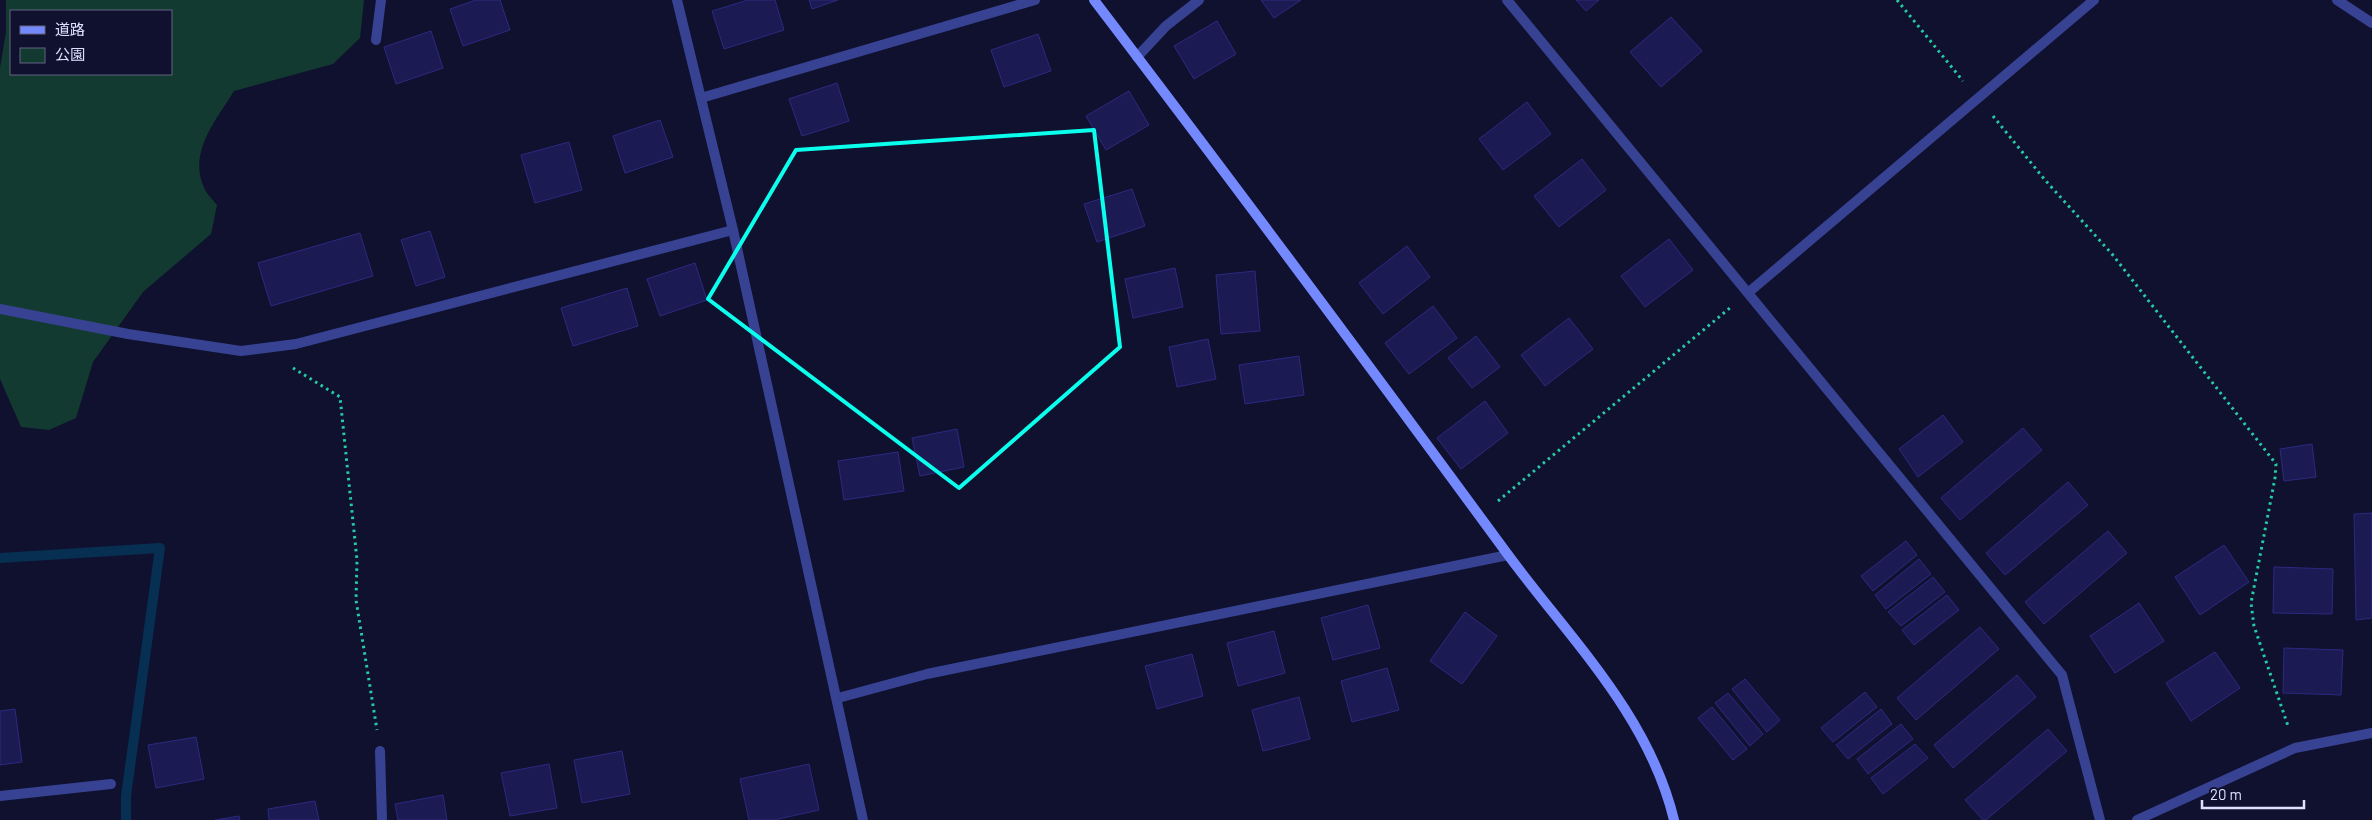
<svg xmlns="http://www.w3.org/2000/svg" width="2372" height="820" font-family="Barlow,'Noto Sans JP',sans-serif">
<rect width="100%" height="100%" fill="#10102f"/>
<path fill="#123a31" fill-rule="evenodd" d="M6 0H364L360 38 333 64 234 91C217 119 189 151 203 185 205 192 212 199 217 205L211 234 143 292 93 362 76 418 49 430 21 427 0 379V68L6 32ZM11 11H171V74H11Z"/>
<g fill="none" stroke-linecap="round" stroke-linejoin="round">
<path stroke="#062f52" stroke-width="10" d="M0 558 160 548 126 796V820"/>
</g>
<g fill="#1b1a52" stroke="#2c2a80">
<path d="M476 0H500L510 30 463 46 450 9Z"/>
<path d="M748 0H775L784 30 724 49 712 11Z"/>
<path d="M809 0H838L812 9Z"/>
<path d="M1261 0H1301L1274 18Z"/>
<path d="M1576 0H1599L1586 11Z"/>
<path d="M1671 17 1702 51 1661 87 1630 52Z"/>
<path d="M1217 21 1236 54 1194 79 1174 46Z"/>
<path d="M431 31 443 68 396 84 384 47Z"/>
<path d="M1038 34 1051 71 1004 87 991 50Z"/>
<path d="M837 83 849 121 802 136 789 99Z"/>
<path d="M1129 91 1149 125 1106 150 1086 116Z"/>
<path d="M1527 102 1551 134 1503 170 1479 139Z"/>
<path d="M660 120 673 157 625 173 613 136Z"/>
<path d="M569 142 582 190 535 203 521 155Z"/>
<path d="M1582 159 1606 190 1559 227 1534 196Z"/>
<path d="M1132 189 1145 226 1097 242 1084 204Z"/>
<path d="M430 231 445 277 416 286 401 240Z"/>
<path d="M360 233 373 276 271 306 258 263Z"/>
<path d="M1669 239 1693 270 1645 307 1621 276Z"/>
<path d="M1407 246 1430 277 1383 314 1359 283Z"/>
<path d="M695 263 707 300 660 316 647 279Z"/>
<path d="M1175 268 1183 307 1133 318 1125 279Z"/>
<path d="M1255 271 1260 331 1221 334 1216 275Z"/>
<path d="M627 288 638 326 573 346 561 308Z"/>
<path d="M1433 306 1457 338 1409 374 1385 343Z"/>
<path d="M1569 318 1593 349 1545 386 1521 355Z"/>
<path d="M1476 336 1500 367 1472 388 1448 358Z"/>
<path d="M1208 339 1216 379 1177 387 1169 347Z"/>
<path d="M1299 356 1304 395 1245 404 1239 365Z"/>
<path d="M1485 401 1508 433 1461 469 1437 438Z"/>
<path d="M1943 415 1963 442 1918 477 1899 449Z"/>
<path d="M2023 428 2042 450 1960 520 1941 498Z"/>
<path d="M957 429 964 467 920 476 912 438Z"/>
<path d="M2312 444 2316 477 2284 481 2280 449Z"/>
<path d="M898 452 904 491 844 500 838 461Z"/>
<path d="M2068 482 2088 505 2005 575 1986 553Z"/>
<path d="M2372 513V618L2356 620 2354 514Z"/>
<path d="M2108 531 2127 553 2044 624 2025 602Z"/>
<path d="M1906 541 1917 555 1873 591 1861 576Z"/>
<path d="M2224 545 2249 582 2200 615 2175 577Z"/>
<path d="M1919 559 1931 574 1886 609 1875 595Z"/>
<path d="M2274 567 2333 569 2332 614 2273 613Z"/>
<path d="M1933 577 1945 592 1901 626 1888 612Z"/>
<path d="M1947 595 1959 610 1914 645 1902 630Z"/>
<path d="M2139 603 2164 641 2115 673 2090 636Z"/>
<path d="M1368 605 1380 648 1333 660 1321 618Z"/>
<path d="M1465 612 1497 636 1462 684 1430 661Z"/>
<path d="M1980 627 1999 649 1916 720 1897 698Z"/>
<path d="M1274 631 1285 673 1238 686 1227 643Z"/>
<path d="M2284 648 2343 650 2341 695 2283 693Z"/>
<path d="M2215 652 2240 688 2191 721 2166 683Z"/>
<path d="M1192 654 1203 696 1157 709 1145 666Z"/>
<path d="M1387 668 1399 710 1352 722 1341 681Z"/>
<path d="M2017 675 2036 697 1953 768 1934 745Z"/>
<path d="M1745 679 1780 720 1767 732 1732 689Z"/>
<path d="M1865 692 1877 707 1833 742 1821 728Z"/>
<path d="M1728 693 1763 734 1750 746 1715 703Z"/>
<path d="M1299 697 1310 739 1263 751 1252 710Z"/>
<path d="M1712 707 1747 749 1733 760 1698 718Z"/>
<path d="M15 709 22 762 0 765V711Z"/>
<path d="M1881 709 1892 724 1848 759 1836 745Z"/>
<path d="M1901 724 1913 739 1868 774 1857 759Z"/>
<path d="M2048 729 2067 751 1986 820H1983L1965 800Z"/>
<path d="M196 737 204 779 156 788 148 745Z"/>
<path d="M1915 744 1928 758 1883 794 1871 778Z"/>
<path d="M622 751 630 794 582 803 574 760Z"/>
<path d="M549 764 557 808 510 816 501 773Z"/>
<path d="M809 764 819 810 774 820H749L740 779Z"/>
<path d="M443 795 447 820H398L395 804Z"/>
<path d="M315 801 319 820H269L268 809Z"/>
<path d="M239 816 240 820H215Z"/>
</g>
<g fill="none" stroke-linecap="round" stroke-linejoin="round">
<g stroke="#26cba4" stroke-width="3" stroke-dasharray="2.5 4" stroke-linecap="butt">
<path d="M1897 0 1963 81"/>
<path d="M1993 116 2045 180 2112 254 2276 464 2275 478 2251 603 2254 626 2288 726"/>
<path d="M293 368 340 397 357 560 356 600 377 730"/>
<path d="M1498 501 1731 307"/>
</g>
<g stroke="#374392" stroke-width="10">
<path d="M677 0 733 230 863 820"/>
<path d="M1507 0 2062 675 2100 820"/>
<path d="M2337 0 2372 23"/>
<path d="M376 40 381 0"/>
<path d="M1137 57 1166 26 1199 0"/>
<path d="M701 98 1035 0"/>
<path d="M1749 292 2094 0"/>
<path d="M0 309 128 334 241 351 296 344 733 230"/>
<path d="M838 698 927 674 1508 555"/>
<path d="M380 751 382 820"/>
<path d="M0 796 111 784"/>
<path d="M2137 820 2295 748 2372 733"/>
</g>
<path stroke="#7589ff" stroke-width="10" d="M1094 0C1232 181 1368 364 1503 548 1566 635 1648 712 1674 820"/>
</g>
<path fill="none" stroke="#0affed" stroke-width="4" stroke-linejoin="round" d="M1094 130 1120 347 959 488 708 299 796 150Z"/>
<rect x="10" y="10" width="162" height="65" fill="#10102f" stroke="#626382"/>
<rect x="20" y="26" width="25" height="8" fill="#7589ff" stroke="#626382"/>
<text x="55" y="35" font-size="15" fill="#dee0ff">道路</text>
<rect x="20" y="48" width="25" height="15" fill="#123a31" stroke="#626382"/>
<text x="55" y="60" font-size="15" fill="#dee0ff">公園</text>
<path d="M2202 800v8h102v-8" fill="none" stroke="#dee0ff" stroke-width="2.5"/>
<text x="2210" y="800" font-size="15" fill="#dee0ff" stroke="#10102f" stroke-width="4" paint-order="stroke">20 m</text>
</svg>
